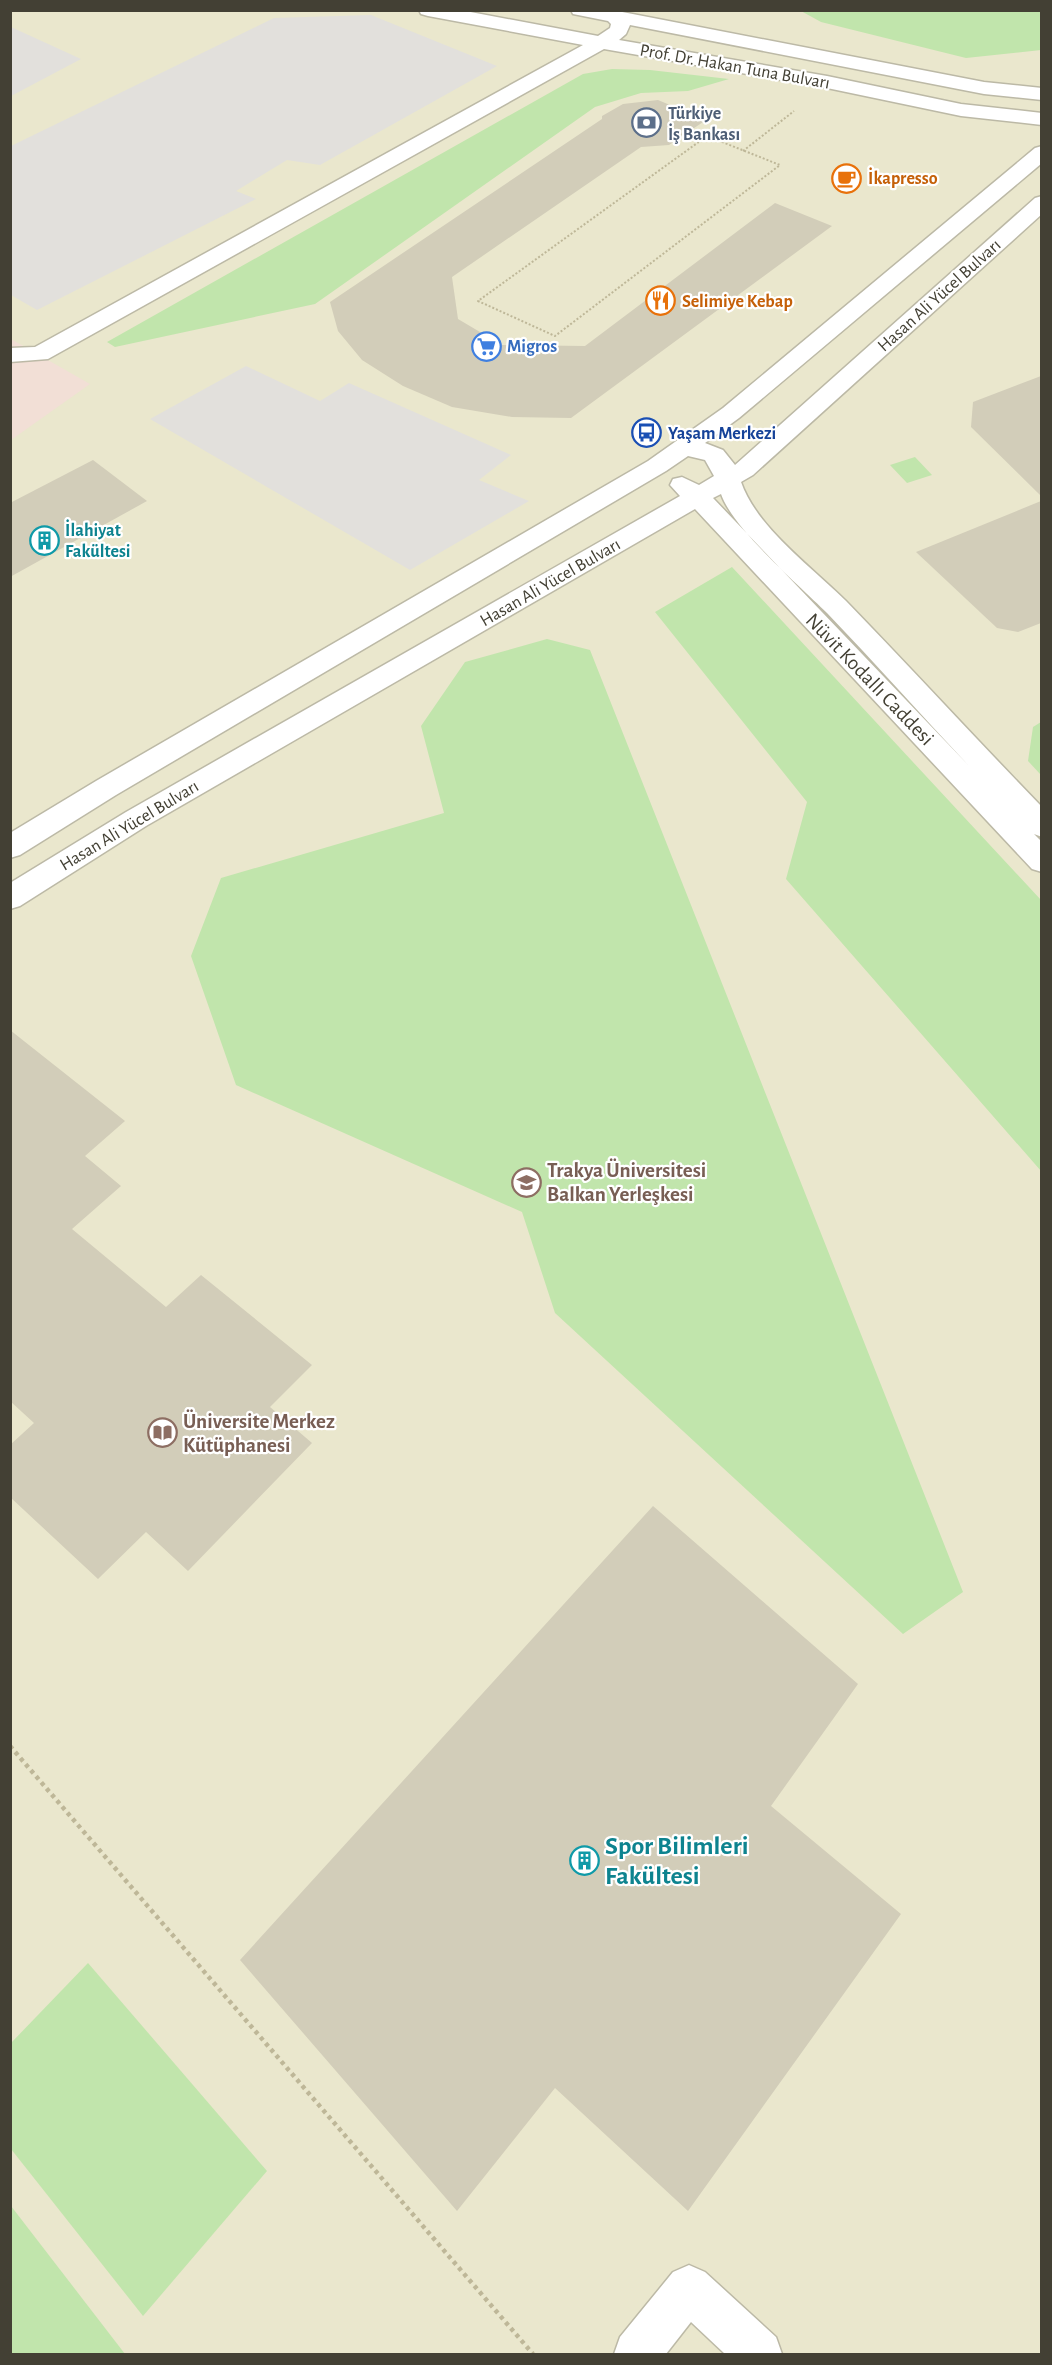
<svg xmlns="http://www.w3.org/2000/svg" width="1052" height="2365" font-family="'Alegreya Sans',sans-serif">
<rect width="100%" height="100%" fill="#f1f0e3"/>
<rect fill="#eae7cd" x="11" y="11" width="1030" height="2343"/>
<path fill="#f2dfd6" d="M11 339 90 384 11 440Z"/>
<g fill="#c1e5ac">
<path d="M801 11H1041V50L966 58 821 22Z"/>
<path d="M612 69 650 70 729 79 688 91 641 93 595 107 315 304 115 347 107 342 583 74Z"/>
<path d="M915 457 932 475 907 483 890 465Z"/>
<path d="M732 567 1041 900V1171L786 879 807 802 655 612Z"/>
<path d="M547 639 590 650 963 1592 903 1634 555 1313 522 1212 236 1085 191 956 221 878 444 813 421 726 465 662Z"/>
<path d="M1041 722V775L1028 761 1033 727Z"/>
<path d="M88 1963 267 2171 143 2316 11 2149V2043Z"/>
<path d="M10 2206H11L125 2354H11Z"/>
</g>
<g fill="#e2e0dc">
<path d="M371 15 497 66 320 165 287 160 236 191 256 199 37 310 11 295V146L274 18Z"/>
<path d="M11 27 81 59 11 96Z"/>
<path d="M246 366 320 401 349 383 511 455 479 480 529 501 410 570 150 419Z"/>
</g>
<g fill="#d2cdb9">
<path d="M658 100 706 120 669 145 641 147 452 277 458 319 502 345 585 346 775 203 832 226 571 418 512 417 452 407 403 386 362 360 338 331 330 302 602 119V116L623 104Z"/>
<path d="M1041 376V496L971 427 973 402Z"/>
<path d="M93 460 147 501 10 577V503Z"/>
<path d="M1041 501V623L1018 632 997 628 916 552Z"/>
<path d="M10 1030 125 1121 85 1156 121 1186 72 1229 166 1307 201 1275 312 1365 270 1407 312 1443 188 1571 146 1532 98 1579 10 1497V1445L34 1423 10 1401Z"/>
<path d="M653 1506 858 1684 771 1806 901 1914 688 2211 555 2088 457 2211 240 1960Z"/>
</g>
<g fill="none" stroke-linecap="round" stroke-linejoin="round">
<defs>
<g id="minor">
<path d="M419 10H460L598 36 610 28 611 24 608 21 573 14 571 10H612L984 82 1042 88V100L984 94 630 25 626 34 619 40 827 76 961 104 1042 113V125L961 116 827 88 604 49 48 359 10 362V348L35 347 583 45 428 16 421 14Z"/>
<path d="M1042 146V163L739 418 705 443 723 450 735 465 1035 198 1042 196V214L753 475 741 482C757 528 812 567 846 601 912 669 976 739 1042 807V837L1034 834 1042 842V872L1032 869 695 509 146 826 20 906 10 909V883L126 812 680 496 670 485 673 479 682 477 699 485 714 476 705 460 688 456 666 471 116 795 20 855 10 858V833L96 781 648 461 723 408 1035 148ZM721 494C733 529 799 585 827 613 876 664 923 717 971 768L713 498Z"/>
<path d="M689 2265 705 2272 776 2337 782 2354H725L691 2322 666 2354H614L620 2337 673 2272Z"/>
</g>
</defs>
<use href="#minor" stroke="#bcb9a6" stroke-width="3"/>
<g stroke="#beb798" stroke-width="2" stroke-dasharray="2 2" stroke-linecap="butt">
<path d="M707 136 780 165 555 336 478 301Z"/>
<path d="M743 151 794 111"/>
</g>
<path stroke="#beb798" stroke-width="4.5" stroke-dasharray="4 4" stroke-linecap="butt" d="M10 1746 533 2354"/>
<use href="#minor" fill="#fff" fill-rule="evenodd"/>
</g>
<defs>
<symbol id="bank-ring" viewBox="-11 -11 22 22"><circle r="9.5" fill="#fff" stroke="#5c6f8a" stroke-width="1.5"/><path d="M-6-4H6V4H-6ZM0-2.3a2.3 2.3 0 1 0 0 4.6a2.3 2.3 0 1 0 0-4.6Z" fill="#5c6f8a"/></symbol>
<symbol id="cafe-ring" viewBox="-11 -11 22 22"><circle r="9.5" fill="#fff" stroke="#e8710a" stroke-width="1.5"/><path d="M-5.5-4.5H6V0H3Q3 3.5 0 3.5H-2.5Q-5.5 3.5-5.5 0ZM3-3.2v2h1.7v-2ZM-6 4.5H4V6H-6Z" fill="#e8710a"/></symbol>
<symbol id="restaurant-ring" viewBox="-11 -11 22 22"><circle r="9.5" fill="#fff" stroke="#e8710a" stroke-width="1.5"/><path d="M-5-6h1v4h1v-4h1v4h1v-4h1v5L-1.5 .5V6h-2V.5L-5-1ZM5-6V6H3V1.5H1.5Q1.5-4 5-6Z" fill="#e8710a"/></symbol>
<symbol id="supermarket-ring" viewBox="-11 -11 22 22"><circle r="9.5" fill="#fff" stroke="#3f7fe0" stroke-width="1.5"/><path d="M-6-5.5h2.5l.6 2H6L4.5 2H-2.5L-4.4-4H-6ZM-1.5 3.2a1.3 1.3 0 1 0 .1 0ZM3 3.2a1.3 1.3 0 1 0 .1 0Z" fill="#3f7fe0"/></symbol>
<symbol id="bus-ring" viewBox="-11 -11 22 22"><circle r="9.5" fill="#fff" stroke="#1a4fb4" stroke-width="1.5"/><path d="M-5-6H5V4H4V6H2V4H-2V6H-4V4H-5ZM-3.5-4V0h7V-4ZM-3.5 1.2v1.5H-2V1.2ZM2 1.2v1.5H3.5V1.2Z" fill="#1a4fb4"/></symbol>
<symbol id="building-ring" viewBox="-11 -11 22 22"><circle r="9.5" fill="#fff" stroke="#0f9aa8" stroke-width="1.5"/><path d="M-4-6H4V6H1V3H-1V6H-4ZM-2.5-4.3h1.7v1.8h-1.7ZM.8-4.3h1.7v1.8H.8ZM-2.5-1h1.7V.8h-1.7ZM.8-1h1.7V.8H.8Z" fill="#0f9aa8"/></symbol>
<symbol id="university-ring" viewBox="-11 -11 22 22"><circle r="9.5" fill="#fff" stroke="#8d6e63" stroke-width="1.5"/><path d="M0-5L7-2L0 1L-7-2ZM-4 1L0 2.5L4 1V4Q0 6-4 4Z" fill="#8d6e63"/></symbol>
<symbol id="library-ring" viewBox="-11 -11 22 22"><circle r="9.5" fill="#fff" stroke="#8d6e63" stroke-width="1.5"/><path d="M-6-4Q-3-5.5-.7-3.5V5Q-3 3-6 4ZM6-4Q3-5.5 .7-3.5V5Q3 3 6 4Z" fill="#8d6e63"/></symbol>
</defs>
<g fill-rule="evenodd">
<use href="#bank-ring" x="630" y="106" width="33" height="33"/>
<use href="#cafe-ring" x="830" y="162" width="33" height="33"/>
<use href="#restaurant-ring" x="644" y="284" width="33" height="33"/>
<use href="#supermarket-ring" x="470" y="330" width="33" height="33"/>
<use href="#bus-ring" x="630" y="416" width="33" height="33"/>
<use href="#building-ring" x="28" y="524" width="33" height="33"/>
<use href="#university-ring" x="510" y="1166" width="33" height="33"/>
<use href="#library-ring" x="146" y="1416" width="33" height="33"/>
<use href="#building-ring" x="568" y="1844" width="33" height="33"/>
</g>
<g text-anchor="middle" stroke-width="4.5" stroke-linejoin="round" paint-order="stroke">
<g font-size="18" fill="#434034" stroke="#fff">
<text transform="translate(735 66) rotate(10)" y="6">Prof. Dr. Hakan Tuna Bulvarı</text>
<text transform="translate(939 295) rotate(-42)" y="6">Hasan Ali Yücel Bulvarı</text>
<text transform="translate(550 582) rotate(-30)" y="6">Hasan Ali Yücel Bulvarı</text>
<text transform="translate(129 825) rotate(-31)" y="6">Hasan Ali Yücel Bulvarı</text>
</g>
<g font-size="18" font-weight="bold" fill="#4e5e75" stroke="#fff" text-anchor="start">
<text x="668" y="119">Türkiye<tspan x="668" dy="21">İş Bankası</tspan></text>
</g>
<g font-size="18" font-weight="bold" fill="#c56008" stroke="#fff" text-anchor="start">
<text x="868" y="184">İkapresso</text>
<text x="682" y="307">Selimiye Kebap</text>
</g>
<g font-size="18" font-weight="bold" fill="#366cbe" stroke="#fff" text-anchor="start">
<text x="507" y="352">Migros</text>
</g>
<g font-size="18" font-weight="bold" fill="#164399" stroke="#fff" text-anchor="start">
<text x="668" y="439">Yaşam Merkezi</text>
</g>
<g font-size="18" font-weight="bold" fill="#0d838f" stroke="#fff" text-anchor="start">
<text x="65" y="536">İlahiyat<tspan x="65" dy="21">Fakültesi</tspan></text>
</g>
<g font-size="21" fill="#434034" stroke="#fff">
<text transform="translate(870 679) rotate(46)" y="7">Nüvit Kodallı Caddesi</text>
</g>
<g font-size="21" font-weight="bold" fill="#785e54" stroke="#fff" text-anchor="start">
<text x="547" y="1177">Trakya Üniversitesi<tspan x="547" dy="24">Balkan Yerleşkesi</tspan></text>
<text x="183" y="1428">Üniversite Merkez<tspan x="183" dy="24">Kütüphanesi</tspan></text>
</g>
<g font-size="26" font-weight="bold" fill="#0d838f" stroke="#fff" text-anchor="start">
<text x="605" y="1854">Spor Bilimleri<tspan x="605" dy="30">Fakültesi</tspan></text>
</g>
</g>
<rect width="1052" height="2365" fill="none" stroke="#434034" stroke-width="24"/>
</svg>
